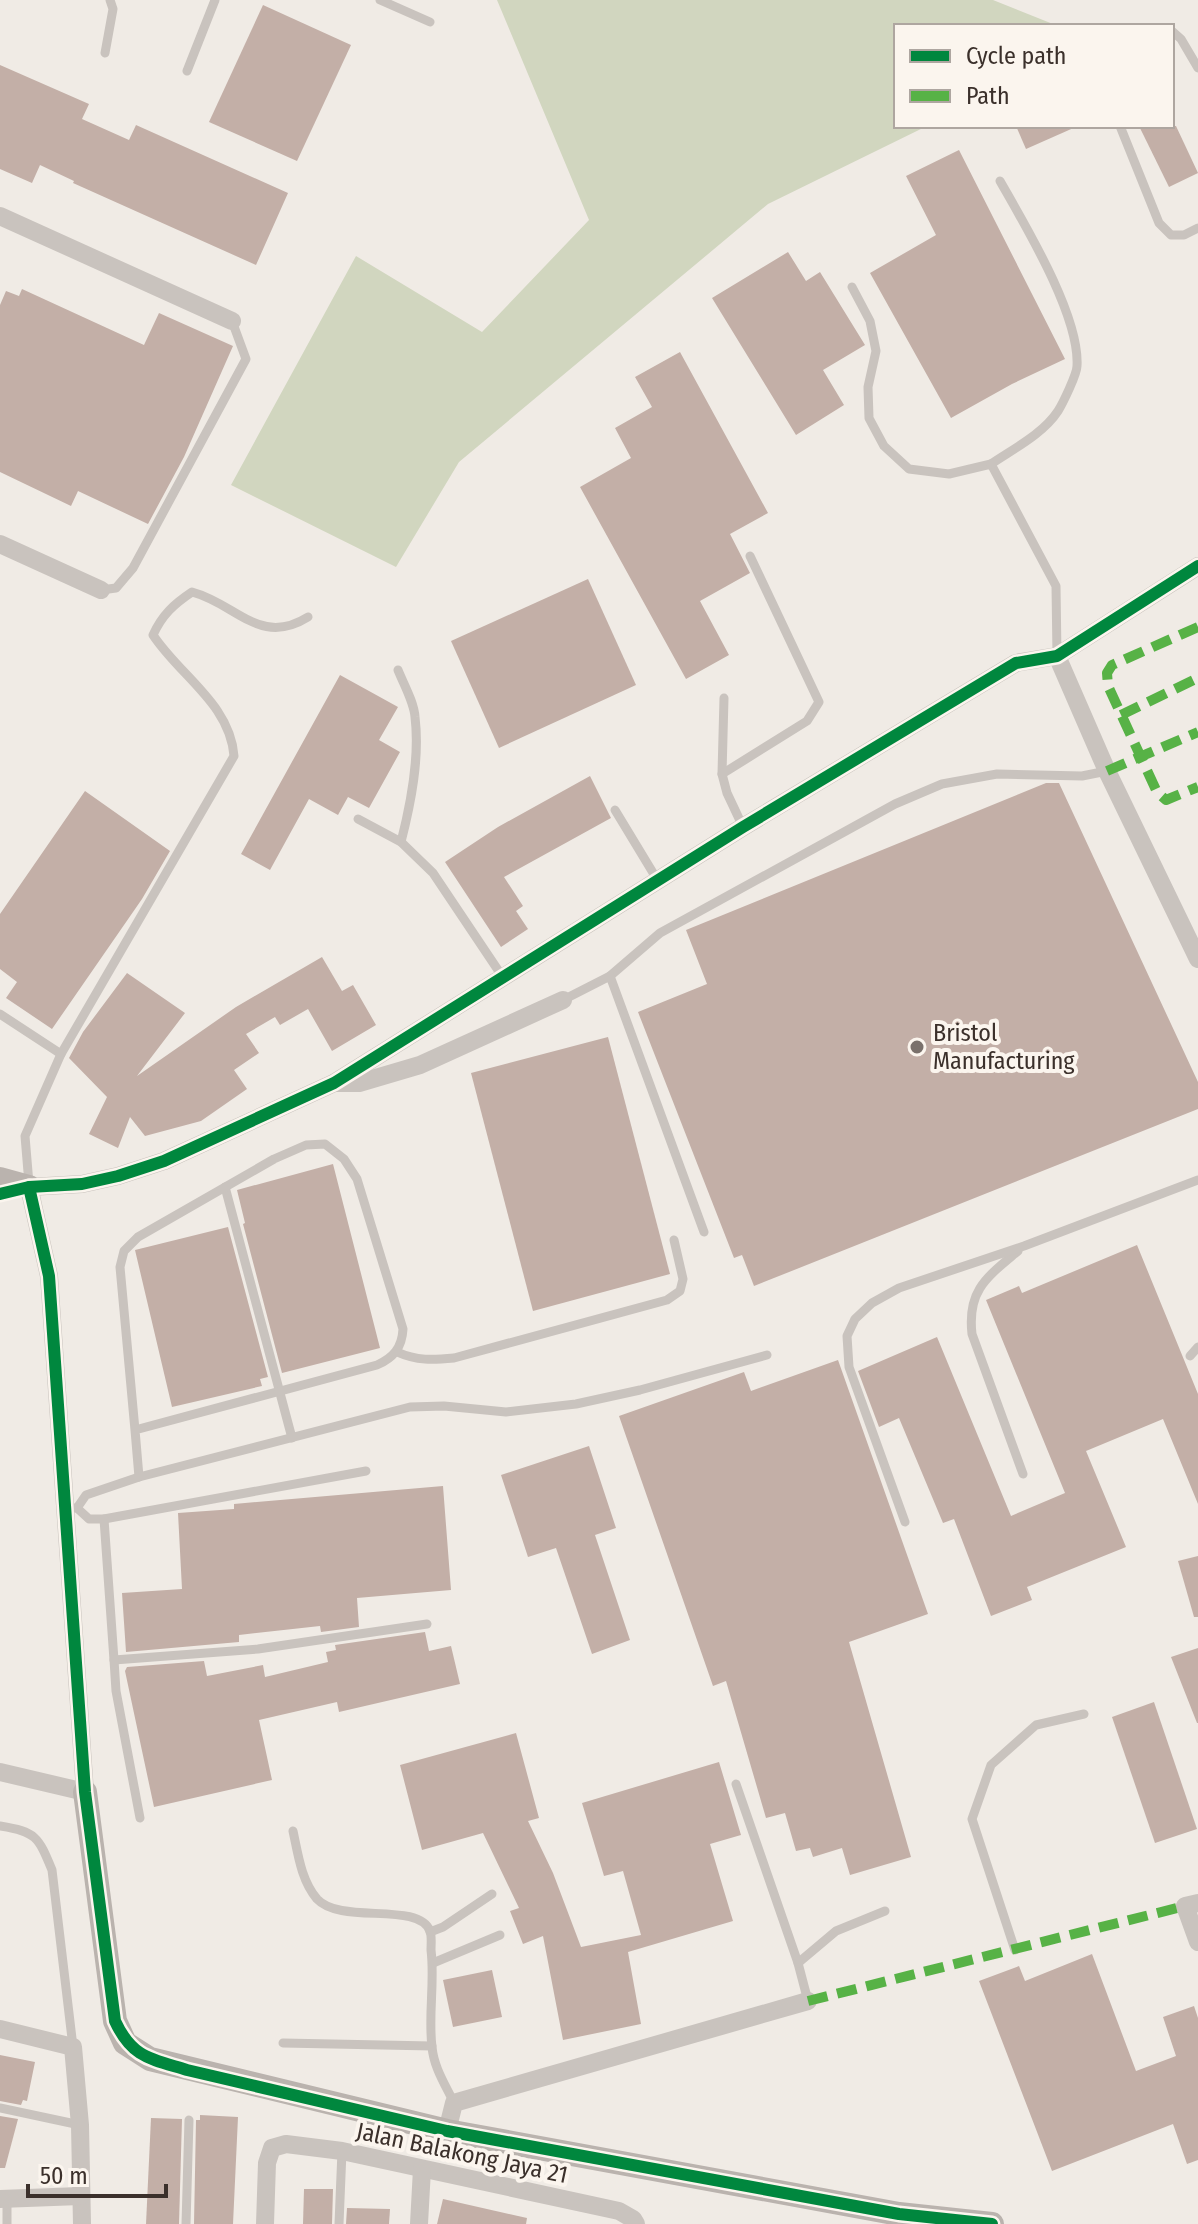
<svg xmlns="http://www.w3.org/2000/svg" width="1198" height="2224" font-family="'Fira Sans Condensed',sans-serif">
<rect width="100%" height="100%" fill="#f0ebe5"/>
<path fill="#d1d6bf" d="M497 0H993L1058 26H896V126H927L768 204 459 462 396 567 231 485 356 256 482 332 589 220Z"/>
<g fill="#c3afa7">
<path d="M263 5 351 45 297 161 209 122Z"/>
<path d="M0 65 89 104 82 119 129 140 136 125 288 193 256 265 73 183 74 181 40 165 32 183 0 169Z"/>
<path d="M1016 126H1078L1026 149Z"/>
<path d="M1139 126H1176L1198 173 1169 187Z"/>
<path d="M959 150 1065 359 1012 384 951 418 870 273 936 235 906 176Z"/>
<path d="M788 252 806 281 820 272 865 345 823 370 844 405 796 435 712 298Z"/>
<path d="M22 289 144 345 159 313 233 346 184 457 148 524 78 491 71 506 0 472V305L6 291 19 296Z"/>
<path d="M680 352 768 513 730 534 750 573 700 601 729 655 686 679 580 487 631 458 615 428 652 407 635 377Z"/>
<path d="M588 579 636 685 499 748 451 641Z"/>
<path d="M340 675 398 707 379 740 400 752 369 808 348 797 338 815 309 799 270 870 241 854Z"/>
<path d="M590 776 611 818 504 877 523 906 516 911 528 929 501 947 445 862 498 827Z"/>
<path d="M1046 783H1059L1198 1082V1109L754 1286 742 1255 734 1258 638 1012 707 984 686 930Z"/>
<path d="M85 791 170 851 142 899 52 1029 6 998 17 982 0 969V914Z"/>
<path d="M322 957 342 991 353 985 376 1025 332 1051 308 1009 280 1025 275 1017 246 1034 259 1053 234 1070 247 1089 201 1121 145 1136 130 1117 118 1148 89 1134 107 1097 69 1058 83 1032 127 973 185 1013 137 1076 236 1007Z"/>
<path d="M608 1037 670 1274 533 1311 471 1073Z"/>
<path d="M333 1164 380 1348 282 1373 243 1224 245 1223 237 1190Z"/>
<path d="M228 1227 268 1377 260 1379 262 1386 172 1407 135 1250Z"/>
<path d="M1137 1245 1198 1394V1504L1163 1419 1086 1451 1126 1547 1027 1587 1032 1600 991 1616 954 1519 943 1523 899 1418 879 1427 858 1371 937 1337 1011 1516 1065 1493 986 1300 1019 1286 1022 1293Z"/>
<path d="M838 1360 928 1614 849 1642 911 1857 850 1875 842 1848 813 1857 810 1848 796 1851 785 1813 766 1818 726 1681 713 1686 619 1416 744 1372 751 1391Z"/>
<path d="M589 1446 616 1528 595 1535 630 1640 592 1654 556 1548 528 1557 501 1475Z"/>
<path d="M443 1486 451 1590 357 1598 359 1627 321 1632 320 1626 239 1635V1642L126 1652 122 1593 182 1589 178 1513 234 1509V1504Z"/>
<path d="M1198 1556V1617H1194L1178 1561Z"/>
<path d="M425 1632 429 1651 451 1646 460 1684 339 1712 337 1702 259 1720 272 1780 154 1807 125 1671 127 1667 204 1661 207 1676 263 1665 265 1677 328 1662 326 1652 336 1650 335 1645Z"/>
<path d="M1198 1648V1723H1197L1171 1657Z"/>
<path d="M1154 1702 1197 1829 1155 1843 1112 1717Z"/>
<path d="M516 1733 539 1818 528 1821 553 1873 581 1947 641 1935 623 1871 604 1876 582 1803 719 1762 741 1835 710 1844 733 1921 628 1952 641 2024 563 2040 543 1936 523 1944 510 1911 519 1908 483 1833 422 1850 400 1765Z"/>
<path d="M1092 1954 1136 2071 1176 2056 1163 2017 1194 2006 1198 2018V2160L1187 2164 1173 2124 1052 2171 979 1981 1019 1966 1025 1981Z"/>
<path d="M492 1970 502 2017 453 2027 443 1980Z"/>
<path d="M0 2055 35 2062 27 2101 23 2100 21 2105 0 2101Z"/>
<path d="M200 2115 238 2117 233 2224H194L196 2120H200Z"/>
<path d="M0 2116 18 2119 5 2168H0Z"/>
<path d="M151 2118 182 2119 179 2224H146Z"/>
<path d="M304 2189H333L332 2224H303Z"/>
<path d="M443 2199 527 2218 526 2224H437Z"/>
<path d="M347 2208 390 2209 389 2224H346Z"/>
</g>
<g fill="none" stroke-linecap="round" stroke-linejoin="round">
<g stroke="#c9c3be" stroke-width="9">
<path d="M380 0 430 22"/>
<path d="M1172 31 1181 39 1198 68"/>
<path d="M105 53 113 9 110 0"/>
<path d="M187 71 215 0"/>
<path d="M1120 126 1159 223 1171 235H1184L1198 228"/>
<path d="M852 287 870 321 876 351 868 387 869 418 884 446 909 469 949 474 991 464 1056 586 1057 656"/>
<path d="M991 464C1013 449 1043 434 1058 411 1063 403 1077 374 1077 366 1080 316 1025 225 1000 181"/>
<path d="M101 590 116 588 133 568 246 359 232 321"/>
<path d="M398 670C404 685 414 702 415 717 420 758 411 803 401 842"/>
<path d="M724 698 722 774 727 793 743 827"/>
<path d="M722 774 807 721 819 702 750 556"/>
<path d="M615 810 658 881"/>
<path d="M358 819 401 842 433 873 502 976"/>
<path d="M610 976 660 933 895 804 942 784 997 774 1082 776 1107 771"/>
<path d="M563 1000 610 976 704 1232"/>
<path d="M0 1014 61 1054"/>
<path d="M29 1184 25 1136 61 1054 234 756C230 704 180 676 153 635 162 615 174 604 192 592 237 604 260 647 308 617"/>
<path d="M225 1187 292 1438"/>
<path d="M1018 1251C987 1277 967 1290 972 1334L1023 1474"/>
<path d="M397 1352C417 1361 433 1360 454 1358L667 1300 680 1291 683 1279 674 1240"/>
<path d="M1190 1356 1198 1347"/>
<path d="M135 1430 120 1267 124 1251 138 1237 274 1159 306 1145 325 1144 344 1159 357 1179 403 1329C402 1348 393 1358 377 1365L135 1430 139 1477"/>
<path d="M75 1508H77L89 1519H104L366 1471"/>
<path d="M77 1508 86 1495 139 1477 410 1407 444 1406 506 1412 576 1404 640 1390 767 1355"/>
<path d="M104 1519 114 1660 258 1649 427 1624"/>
<path d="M905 1522 849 1367 847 1336 855 1319 872 1303 899 1288 1024 1246 1198 1180"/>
<path d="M114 1660 116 1691 140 1818"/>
<path d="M736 1784 798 1963 808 2001"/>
<path d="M0 1826C36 1832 38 1836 52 1870L73 2047"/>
<path d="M293 1831C298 1854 301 1880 317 1899 341 1925 418 1901 430 1931 432 1936 431 1944 431 1950 435 1982 428 2015 432 2047 434 2068 445 2084 454 2103"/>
<path d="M430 1932 443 1927 492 1894"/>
<path d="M1015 1950 972 1819 991 1765 1036 1725 1084 1714"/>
<path d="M433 1963 500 1935"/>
<path d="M798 1963 836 1931 885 1911"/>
<path d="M283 2043 432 2046"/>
<path d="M0 2108 80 2125"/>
<path d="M7 2199V2224"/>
<path d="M186 2224 189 2120"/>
<path d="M339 2224 342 2151"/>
</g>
<g stroke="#c9c3be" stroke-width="18">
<path d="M0 216 232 321"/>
<path d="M0 544 101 590"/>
<path d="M1057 656 1107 771 1198 959"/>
<path d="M334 1083H359L420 1065 563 1000"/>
<path d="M0 1772 85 1792 49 1276 29 1187 82 1184 118 1176 164 1161 334 1083 743 827 1016 663 1057 656 1198 566"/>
<path d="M1198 1903 1185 1906 1198 1942"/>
<path d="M0 2029 73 2047 80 2125 82 2224"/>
<path d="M447 2131 454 2103 808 2001"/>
<path d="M0 2199 80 2196"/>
<path d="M265 2224 267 2163 272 2148 286 2144 342 2151 619 2211 633 2219 636 2224"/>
<path d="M419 2224 422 2169"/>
</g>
<g stroke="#bab3ae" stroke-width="24">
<path d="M0 1179 29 1187"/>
<path d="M85 1792 115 2021 125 2043 150 2059 447 2131 899 2214 992 2224"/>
</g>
<g stroke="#57b246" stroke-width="10" stroke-dasharray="20 10" stroke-linecap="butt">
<path d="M1198 627 1112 665 1107 673 1108 686 1157 792 1166 800 1198 787"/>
<path d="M1121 715 1198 678"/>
<path d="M1107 771 1198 732"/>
<path d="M808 2001 1185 1906"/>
</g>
<defs>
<g id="cycleway">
<path d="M29 1187 49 1276 85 1792 115 2021C132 2058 151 2059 187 2070L447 2131 899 2214 992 2224"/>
<path d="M0 1194 29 1187 82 1184 118 1176 164 1161 334 1083 743 827 1016 663 1057 656 1198 566"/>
</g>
</defs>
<use href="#cycleway" stroke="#fbf5ee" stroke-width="17"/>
<use href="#cycleway" stroke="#00873e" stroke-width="12"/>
</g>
<circle fill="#7a716c" stroke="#fbf5ee" stroke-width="3" cx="917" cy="1047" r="8"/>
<g text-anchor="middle" stroke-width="8" stroke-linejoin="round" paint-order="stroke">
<g font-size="24" fill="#3b302b" stroke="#fbf5ee" text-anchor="start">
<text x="933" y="1041">Bristol<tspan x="933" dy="28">Manufacturing</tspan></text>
</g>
<g font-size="24" fill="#3b302b" stroke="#fbf5ee">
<text transform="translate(462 2153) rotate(12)" y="8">Jalan Balakong Jaya 21</text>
</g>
</g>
<rect x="894" y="24" width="280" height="104" fill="#fbf5ee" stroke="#aea6a0" stroke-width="2"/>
<rect x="910" y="50" width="40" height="12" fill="#00873e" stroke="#aea6a0" stroke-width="2"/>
<text x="966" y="64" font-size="24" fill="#3b302b">Cycle path</text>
<rect x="910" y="90" width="40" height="12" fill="#57b246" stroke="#aea6a0" stroke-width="2"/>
<text x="966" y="104" font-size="24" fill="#3b302b">Path</text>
<path d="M28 2184v12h138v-12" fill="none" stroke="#3b302b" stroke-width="4"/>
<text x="40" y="2184" font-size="24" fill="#3b302b" stroke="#fbf5ee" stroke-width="6" paint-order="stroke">50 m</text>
</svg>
